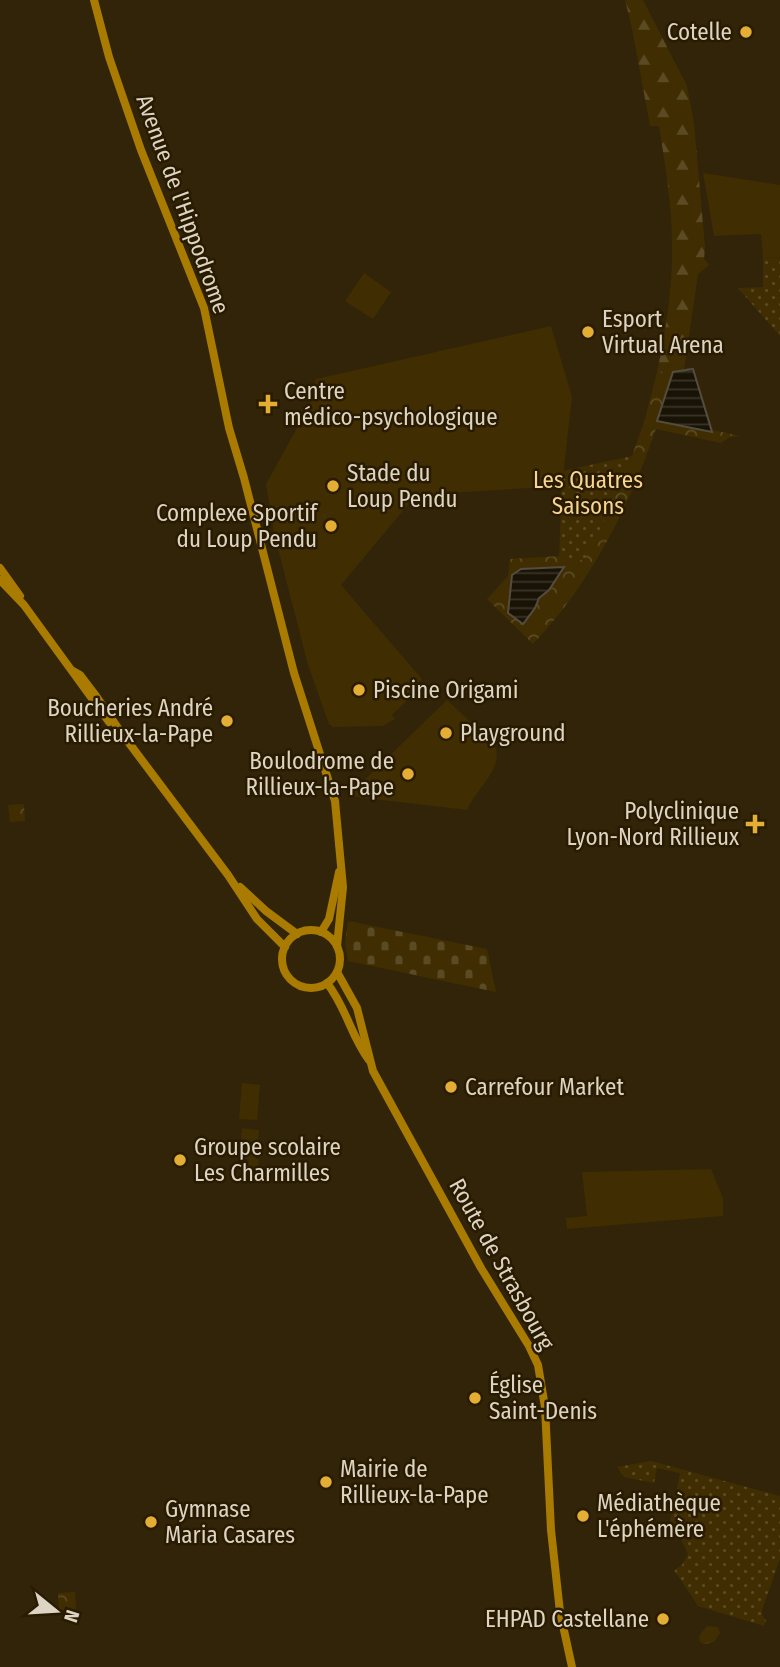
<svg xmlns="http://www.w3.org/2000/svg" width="780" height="1667" font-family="'Fira Sans Condensed',sans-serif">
<defs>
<pattern id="forest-firs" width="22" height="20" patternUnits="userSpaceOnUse" patternTransform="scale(1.75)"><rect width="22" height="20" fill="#402d01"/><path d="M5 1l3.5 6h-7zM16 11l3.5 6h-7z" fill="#5b4b24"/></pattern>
<pattern id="cemetery-stones" width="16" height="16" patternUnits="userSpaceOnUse" patternTransform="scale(1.75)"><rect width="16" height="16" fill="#402d01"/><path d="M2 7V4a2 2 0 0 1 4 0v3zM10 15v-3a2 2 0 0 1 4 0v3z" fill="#5b4b24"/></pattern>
<pattern id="park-crowns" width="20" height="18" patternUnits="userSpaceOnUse" patternTransform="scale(1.75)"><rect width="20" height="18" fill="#402d01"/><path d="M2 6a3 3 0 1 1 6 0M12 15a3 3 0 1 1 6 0" fill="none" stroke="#5b4b24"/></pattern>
<pattern id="garden-dots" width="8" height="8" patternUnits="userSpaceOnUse" patternTransform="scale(1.75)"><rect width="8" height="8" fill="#402d01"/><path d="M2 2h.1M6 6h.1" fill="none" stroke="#5b4b24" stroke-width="1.8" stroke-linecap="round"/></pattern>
<pattern id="water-rules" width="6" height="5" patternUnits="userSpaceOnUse" patternTransform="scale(1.75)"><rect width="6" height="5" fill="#191306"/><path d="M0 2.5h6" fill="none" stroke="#3a3429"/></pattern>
</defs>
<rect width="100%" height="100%" fill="#322408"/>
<g fill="#402d01">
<path d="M703 173 780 185V257L763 258 761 234 714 236Z"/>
<path d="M364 273 391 292 373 319 345 301Z"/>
<path d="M551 326 572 397 562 486 416 495 341 585 422 679 413 688 416 692 392 715 395 719 383 726 333 727 329 724 308 665 274 533 266 484 303 417 311 400 316 379Z"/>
<path d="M447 700 493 743C508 765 475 790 467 810L348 796Z"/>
<path d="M242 1083 260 1085 257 1120 239 1119Z"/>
<path d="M242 1128 259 1130 256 1159H259L258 1172 247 1171 249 1159 239 1158Z"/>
<path d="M711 1169 723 1198V1216L567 1229 566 1218 587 1216 582 1172Z"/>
</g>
<path fill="url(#forest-firs)" d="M625 0H643L687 86 694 123 705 247 704 259 709 265 698 274 684 370 657 372C666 329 673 287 672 244 672 204 665 165 659 126H650L632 28Z"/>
<path fill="url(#cemetery-stones)" d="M348 921 487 949 496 992 348 961 345 943Z"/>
<g fill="url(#park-crowns)">
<path d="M693 368 713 430 741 436 730 437 721 443 656 429C628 509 591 583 533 644L487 599 508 576 510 559 560 556V559L606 518 632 456 645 419 657 372Z"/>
<path d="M24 804 25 821 10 822 8 805Z"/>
<path d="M75 1592 76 1609 59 1610 58 1593Z"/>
<path d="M707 1626 718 1627 720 1633 714 1642 704 1644 700 1642 699 1636Z"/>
</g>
<g fill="url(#garden-dots)">
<path d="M780 257V336L738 288 763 287V258Z"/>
<path d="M632 456 606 518 584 560H559L562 471Z"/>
<path d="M651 1461 780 1496V1559L762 1610V1615L766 1620 764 1626 698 1606 674 1570 682 1565 688 1554 681 1539 668 1531 680 1473 657 1468 654 1483 624 1477 617 1467Z"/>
</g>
<g fill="url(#water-rules)" stroke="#544d3f" stroke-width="2">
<path d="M693 369 712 432 657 421 673 372Z"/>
<path d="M564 567 549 590 539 598 535 608 523 624 508 613 512 575 521 569Z"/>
</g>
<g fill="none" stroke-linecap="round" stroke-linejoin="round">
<g stroke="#a97c01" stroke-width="8">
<path d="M94 0 109 57 141 150 204 308 229 428 244 478 294 673 335 801 343 887 337 946"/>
<path d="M0 568 20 596"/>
<path d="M0 580 24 605 109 722"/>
<path d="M73 671 80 675 96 696 120 731 228 875 257 919 285 947"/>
<path d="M240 887 266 911 297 934"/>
<circle cx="311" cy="959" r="29"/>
<path d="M321 932 329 919 339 872"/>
<path d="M337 972 357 1008 373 1071 481 1268 529 1346 538 1365 545 1407 551 1530 560 1612 572 1667"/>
<path d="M327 983C346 1007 351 1036 369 1060"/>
</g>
</g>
<g fill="#e4ae35" stroke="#281b00" stroke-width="2.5">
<circle cx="746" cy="32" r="7"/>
<circle cx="588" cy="332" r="7"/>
<path d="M264.5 393.5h7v7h7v7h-7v7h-7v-7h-7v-7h7z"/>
<circle cx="333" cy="486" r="7"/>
<circle cx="331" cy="526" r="7"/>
<circle cx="359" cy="690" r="7"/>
<circle cx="227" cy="721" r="7"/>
<circle cx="446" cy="733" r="7"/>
<circle cx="408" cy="774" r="7"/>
<path d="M751.5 813.5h7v7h7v7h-7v7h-7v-7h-7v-7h7z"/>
<circle cx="451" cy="1087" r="7"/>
<circle cx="180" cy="1160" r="7"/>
<circle cx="475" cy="1398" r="7"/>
<circle cx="326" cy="1482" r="7"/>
<circle cx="583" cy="1516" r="7"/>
<circle cx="151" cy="1522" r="7"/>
<circle cx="663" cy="1619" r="7"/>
</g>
<g text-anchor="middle" stroke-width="5" stroke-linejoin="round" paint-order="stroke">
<g font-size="23" fill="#ddd4c4" stroke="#281b00" text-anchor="start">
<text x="732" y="40" text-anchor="end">Cotelle</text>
<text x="602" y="327">Esport<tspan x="602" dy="26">Virtual Arena</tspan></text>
<text x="284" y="399">Centre<tspan x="284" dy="26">médico-psychologique</tspan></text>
<text x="347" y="481">Stade du<tspan x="347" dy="26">Loup Pendu</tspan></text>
<text x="317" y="521" text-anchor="end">Complexe Sportif<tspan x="317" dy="26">du Loup Pendu</tspan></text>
<text x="373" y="698">Piscine Origami</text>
<text x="213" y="716" text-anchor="end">Boucheries André<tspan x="213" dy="26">Rillieux-la-Pape</tspan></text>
<text x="460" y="741">Playground</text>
<text x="394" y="769" text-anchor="end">Boulodrome de<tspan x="394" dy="26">Rillieux-la-Pape</tspan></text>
<text x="739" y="819" text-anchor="end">Polyclinique<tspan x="739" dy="26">Lyon-Nord Rillieux</tspan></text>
<text x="465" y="1095">Carrefour Market</text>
<text x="194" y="1155">Groupe scolaire<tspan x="194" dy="26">Les Charmilles</tspan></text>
<text x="489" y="1393">Église<tspan x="489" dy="26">Saint-Denis</tspan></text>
<text x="340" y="1477">Mairie de<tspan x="340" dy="26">Rillieux-la-Pape</tspan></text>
<text x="597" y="1511">Médiathèque<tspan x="597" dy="26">L'éphémère</tspan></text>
<text x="165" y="1517">Gymnase<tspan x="165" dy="26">Maria Casares</tspan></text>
<text x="649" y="1627" text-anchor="end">EHPAD Castellane</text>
</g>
<g font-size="23" fill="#ddd4c4" stroke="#281b00">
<text transform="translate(183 204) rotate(70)" y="8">Avenue de l'Hippodrome</text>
<text transform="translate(502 1264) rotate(61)" y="8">Route de Strasbourg</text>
</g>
<g font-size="23" fill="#f7d491" stroke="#281b00">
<text x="588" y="488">Les Quatres<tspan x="588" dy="26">Saisons</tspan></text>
</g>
</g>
<g transform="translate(56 1611) rotate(108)" stroke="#281b00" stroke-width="5" paint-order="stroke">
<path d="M0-5L12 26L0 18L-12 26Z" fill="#ddd4c4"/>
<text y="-10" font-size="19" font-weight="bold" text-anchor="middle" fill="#ddd4c4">N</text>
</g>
</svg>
